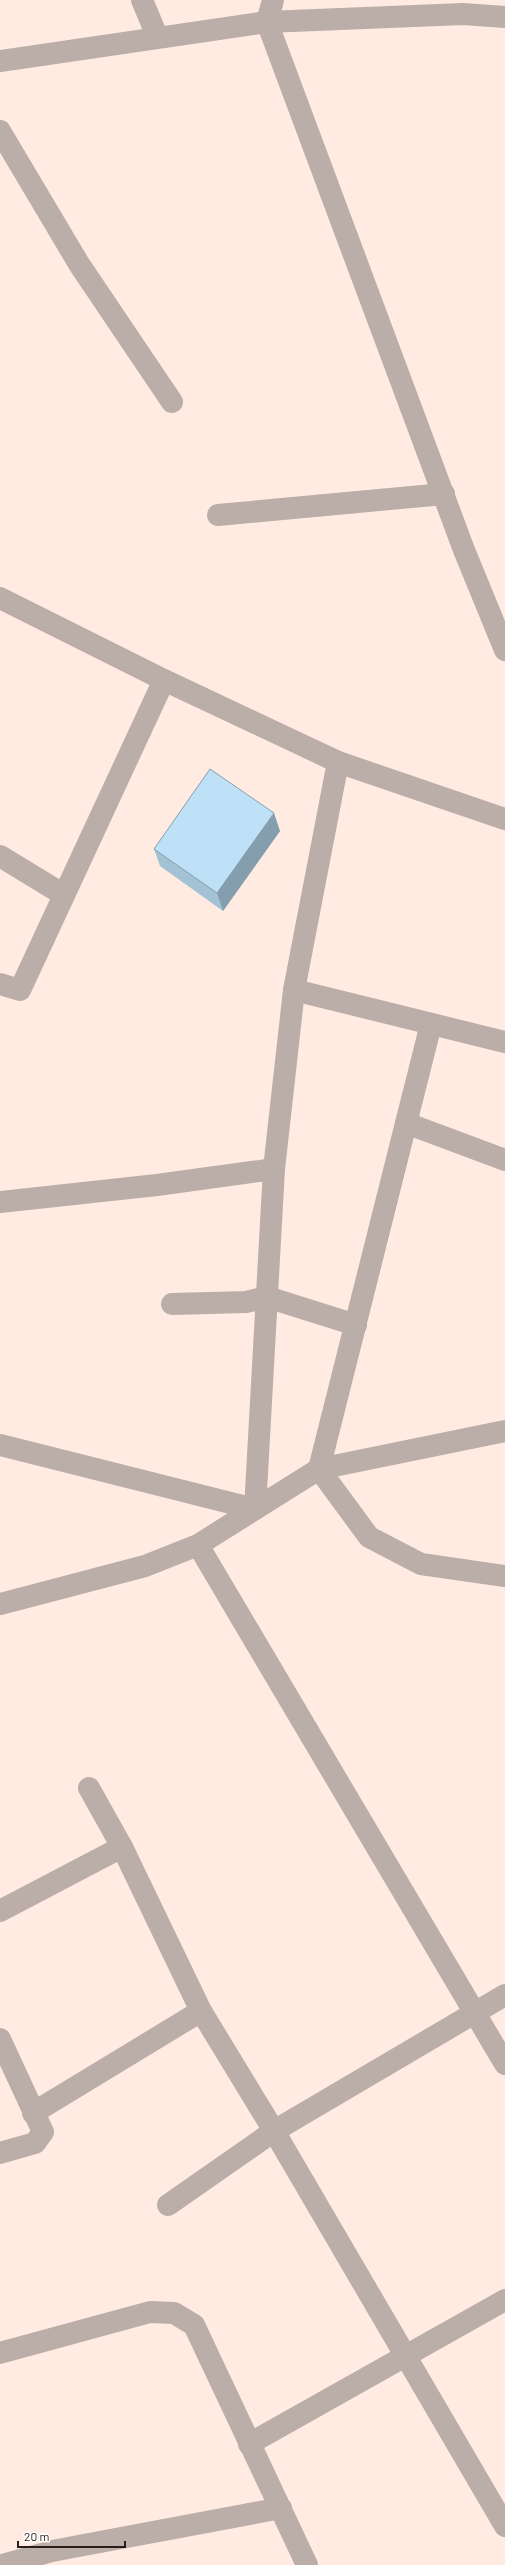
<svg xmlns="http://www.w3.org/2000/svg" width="505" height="2565" font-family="Barlow,sans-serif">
<rect width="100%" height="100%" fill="#ffebe2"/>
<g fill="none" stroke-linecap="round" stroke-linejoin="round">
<g stroke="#bbada7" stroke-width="22">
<path d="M142 0 157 36"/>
<path d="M273 0 267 22 464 550 505 650"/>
<path d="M0 61 267 22 463 14 505 17"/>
<path d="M0 131 79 264 172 402"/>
<path d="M218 515 444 494"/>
<path d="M0 598 164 680 338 762 505 819"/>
<path d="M0 856 64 895"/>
<path d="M0 984 20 990 164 680"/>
<path d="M294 990 505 1042"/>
<path d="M431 1024 319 1469 369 1537 421 1564 505 1576"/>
<path d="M406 1123 505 1160"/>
<path d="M0 1202 157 1185 274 1169"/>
<path d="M172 1304 246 1302 267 1297 356 1325"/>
<path d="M0 1445 255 1509"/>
<path d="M255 1509 274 1169 294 990 338 762"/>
<path d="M198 1545 505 2064"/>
<path d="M0 1604 145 1566 198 1545 319 1469 505 1431"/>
<path d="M89 1788 122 1847 201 2011 274 2131 505 2526"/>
<path d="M0 1911 122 1847"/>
<path d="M0 2039 43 2132 35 2143 0 2153"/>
<path d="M33 2113 201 2011"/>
<path d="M168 2205 274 2131 505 1995"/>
<path d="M0 2353 150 2312 174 2313 194 2325 307 2565"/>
<path d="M249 2444 505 2300"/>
<path d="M2 2565 52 2551 281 2508"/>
</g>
</g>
<path fill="#a3c2d4" d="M280 831 223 911 160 866 154 849Z"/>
<path fill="#859ead" d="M274 813 280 831 223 911 217 893Z"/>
<path fill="#bee1f7" stroke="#859ead" d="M210 769 274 813 217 893 154 849Z"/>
<path d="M18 2541v6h107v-6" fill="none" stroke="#291d18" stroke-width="2"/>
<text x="24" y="2541" font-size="12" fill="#291d18" stroke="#ffffff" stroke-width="3" paint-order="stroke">20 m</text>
</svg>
